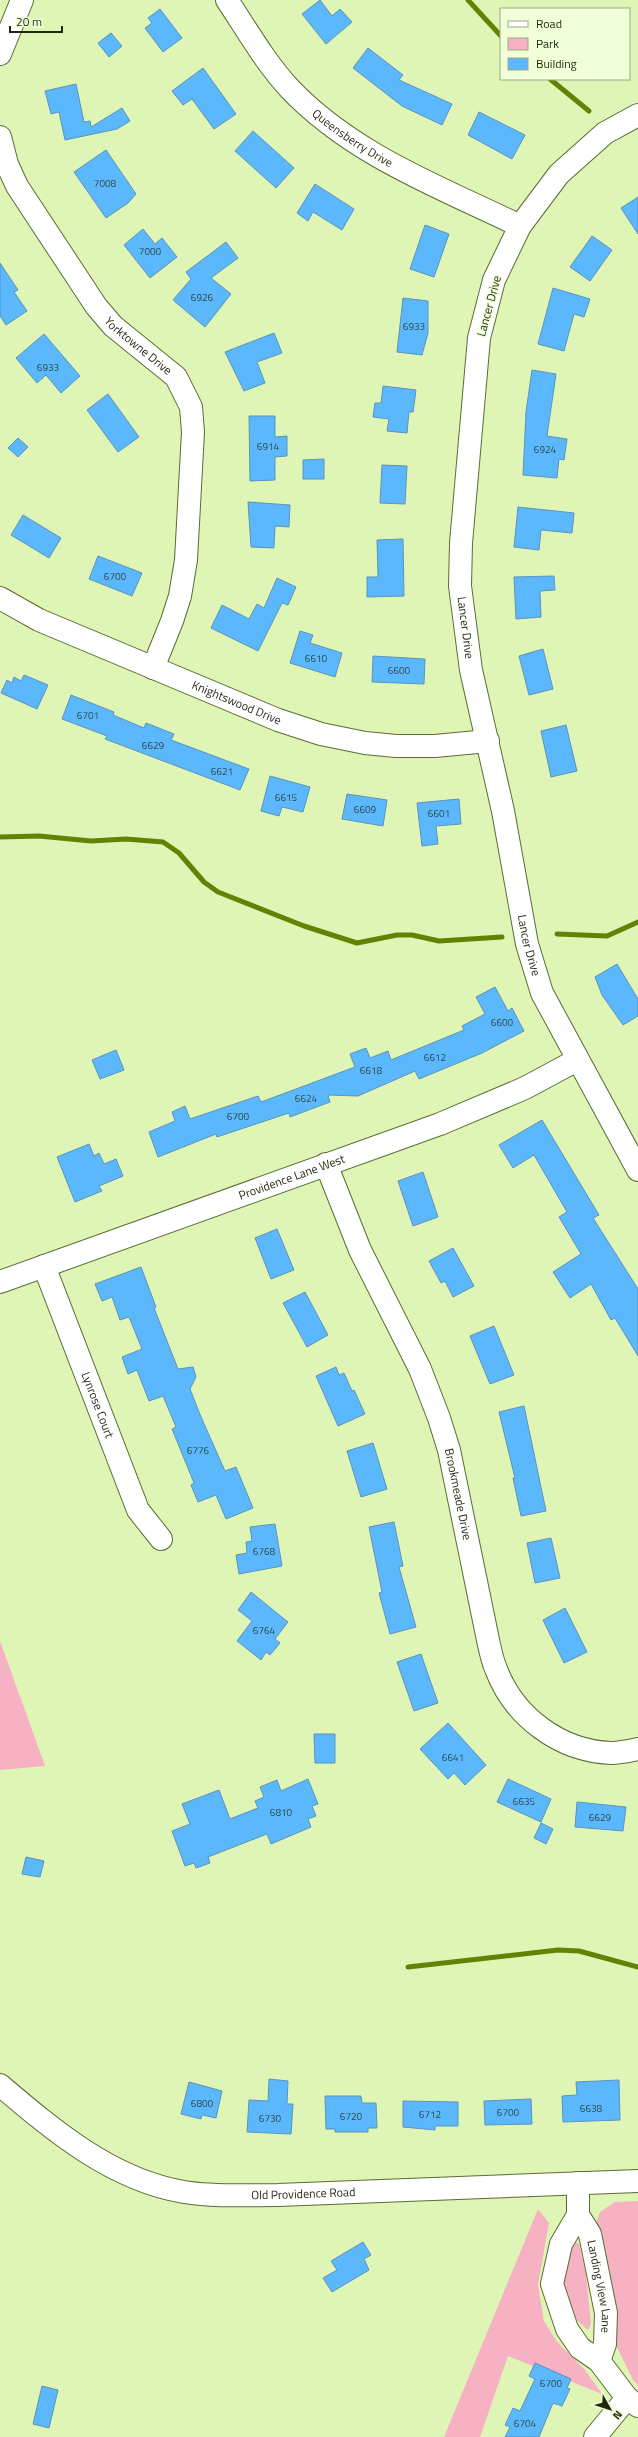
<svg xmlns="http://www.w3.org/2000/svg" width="638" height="2437" font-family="'Titillium Web',sans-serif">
<rect width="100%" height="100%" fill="#dff5b6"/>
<g fill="#f6b2c2">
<path d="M0 1641 45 1766 0 1770Z"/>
<path d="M638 2201V2385L633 2380 612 2337 613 2290 596 2223 600 2212 615 2202Z"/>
<path d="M538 2209 549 2223 538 2285 544 2321 557 2342 585 2370 602 2394 508 2356 480 2437H444Z"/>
<path d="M574 2241 579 2244 586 2275 591 2324 588 2330C555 2306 560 2275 574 2241Z"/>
</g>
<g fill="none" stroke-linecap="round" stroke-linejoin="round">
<g stroke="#658104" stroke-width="5">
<path d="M468 0 501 36"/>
<path d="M550 79 589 111"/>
<path d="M0 837 39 836 91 841 126 839 163 842 179 853 204 882 218 892 304 926 357 943 397 935H412L439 941 502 937"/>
<path d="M557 934 607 936 638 922"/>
<path d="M408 1967 558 1950 579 1951 638 1967"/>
</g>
</g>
<g fill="#5bb8fd" stroke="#5d92bc">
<path d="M320 0 332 16 340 9 352 22 326 44 302 14Z"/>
<path d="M160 9 182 38 163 52 145 28 152 23 148 18Z"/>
<path d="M111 33 122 46 109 57 98 43Z"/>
<path d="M368 48 403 75 399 80 452 104 442 125 402 106 353 68Z"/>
<path d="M203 68 236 114 214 129 192 99 183 105 172 91Z"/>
<path d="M76 84 84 122 90 121 91 127 122 108 130 121 117 129 65 140 59 112 51 114 45 91Z"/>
<path d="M479 112 525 135 512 159 468 135Z"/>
<path d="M253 131 294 168 276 188 235 151Z"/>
<path d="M106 150 136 194 128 203 106 218 74 172Z"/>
<path d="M315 184 354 209 342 230 313 212 308 221 297 213Z"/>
<path d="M638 197V234L621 208Z"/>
<path d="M425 225 449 234 434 277 410 269Z"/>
<path d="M143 229 155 244 162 238 177 257 150 278 124 245Z"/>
<path d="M592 236 612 250 590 281 570 267Z"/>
<path d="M226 242 238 258 211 278 231 294 205 327 173 300 191 279 186 272Z"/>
<path d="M0 263 18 290 14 292 27 311 6 325 0 316Z"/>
<path d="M553 288 590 299 584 317 574 314 564 351 538 344Z"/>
<path d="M403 298 428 301V333L422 355 397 352Z"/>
<path d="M274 333 282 353 257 362 265 383 244 391 225 352Z"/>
<path d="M44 334 80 376 61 393 46 375 37 383 16 358Z"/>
<path d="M532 370 556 374 547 436 567 439 564 460 559 459 557 478 523 475 526 412Z"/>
<path d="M383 386 416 390 413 412H409L407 433 387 431 389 419 373 417 375 403H381Z"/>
<path d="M108 394 139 437 118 452 87 410Z"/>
<path d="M249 416H275V437L287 436V456L275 457V480L250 481Z"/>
<path d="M18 438 28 447 18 457 8 448Z"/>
<path d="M324 459V479H303V460Z"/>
<path d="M382 465 407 466 405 504 380 503Z"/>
<path d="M248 502 290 505 289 527 275 526 274 548 251 547Z"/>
<path d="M518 507 574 513 572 533 541 530 539 550 514 547Z"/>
<path d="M23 515 61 538 49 558 11 535Z"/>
<path d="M403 539 404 596 367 597V577H378L377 540Z"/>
<path d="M98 556 142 573 132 596 89 579Z"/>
<path d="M554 576 555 590 540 591 541 617 516 619 514 577Z"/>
<path d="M277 578 296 587 288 605 282 603 258 651 211 628 222 605 249 619 257 604 264 608Z"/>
<path d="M300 631 313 635 310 643 342 653 335 677 290 663Z"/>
<path d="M543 649 553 689 529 695 519 656Z"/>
<path d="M373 656 425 659 424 684 372 682Z"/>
<path d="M24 675 48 685 37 709 1 693 7 680 12 683 14 677 21 681Z"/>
<path d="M71 695 114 712 113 715 144 728 146 723 174 734 171 740 249 769 240 790 105 739 107 736 62 719Z"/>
<path d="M566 725 577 771 551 777 541 731Z"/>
<path d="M270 776 310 787 303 812 282 807 279 816 261 811Z"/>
<path d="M347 794 387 800 383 826 342 819Z"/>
<path d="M459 799 461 824 436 826 438 844 422 846 417 803Z"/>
<path d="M617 964 638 999V1016L623 1025 602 995 595 977Z"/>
<path d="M495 987 508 1011 512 1008 524 1031 482 1053 419 1079 415 1071 358 1096 328 1095 330 1102 290 1117 289 1113 217 1137 216 1134 158 1157 149 1132 175 1121 172 1112 185 1106 190 1119 258 1096 261 1102 355 1067 350 1054 366 1048 370 1058 388 1051 391 1060 464 1030 462 1026 485 1014 476 997Z"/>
<path d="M116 1050 124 1070 100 1079 92 1060Z"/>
<path d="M542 1120 599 1215 593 1218 638 1289V1356L615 1318 611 1320 591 1284 570 1298 553 1272 581 1254 559 1217 567 1212 534 1155 513 1168 499 1145Z"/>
<path d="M89 1144 94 1156 99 1153 104 1164 116 1159 123 1176 99 1186 102 1191 75 1202 57 1157Z"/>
<path d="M423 1172 438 1217 413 1226 398 1181Z"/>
<path d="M277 1229 294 1270 271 1279 255 1238Z"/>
<path d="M453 1248 474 1286 453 1297 445 1281 441 1283 429 1261Z"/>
<path d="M141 1267 156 1307 154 1308 178 1369 193 1367 196 1377 190 1389 201 1417 225 1471 236 1467 253 1508 226 1519 216 1495 198 1502 191 1485 194 1483 172 1429 176 1427 163 1396 149 1401 137 1370 128 1374 122 1357 142 1349 129 1317 120 1320 112 1297 102 1301 95 1284Z"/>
<path d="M305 1292 328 1335 307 1347 283 1303Z"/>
<path d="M494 1326 514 1375 490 1384 470 1336Z"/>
<path d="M336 1367 339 1375 344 1373 352 1391 354 1390 365 1414 338 1426 316 1376Z"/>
<path d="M524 1406 546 1511 521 1516 513 1478H515L499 1412Z"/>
<path d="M373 1443 387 1489 361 1497 347 1451Z"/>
<path d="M394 1522 403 1566 399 1567 416 1627 390 1634 379 1593 382 1592 369 1527Z"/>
<path d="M275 1524 282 1566 239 1574 236 1555 247 1553 246 1542 252 1541 250 1527Z"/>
<path d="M551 1538 560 1578 535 1583 527 1543Z"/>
<path d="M251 1592 288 1622 275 1639 280 1643 270 1655 266 1652 261 1660 237 1641 252 1621 238 1610Z"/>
<path d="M565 1608 587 1652 564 1663 543 1620Z"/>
<path d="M421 1654 438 1703 414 1711 397 1662Z"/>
<path d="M448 1723 486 1765 465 1785 454 1773 448 1779 420 1749Z"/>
<path d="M314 1734H335V1763H315Z"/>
<path d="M308 1779 318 1804 312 1806 316 1816 308 1819 311 1827 271 1844 267 1834 208 1857 210 1863 196 1868 194 1863 185 1866 172 1831 190 1824 182 1804 219 1790 230 1819 258 1808 255 1801 264 1797 260 1787 277 1780 281 1791Z"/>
<path d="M508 1779 551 1799 541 1822 497 1802Z"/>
<path d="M577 1802 626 1807 623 1831 575 1827Z"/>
<path d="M541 1823 553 1829 546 1844 534 1838Z"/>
<path d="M26 1857 44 1861 40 1877 22 1874Z"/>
<path d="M269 2079 288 2081 287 2104H293L291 2134 247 2132 249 2100 268 2101Z"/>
<path d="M619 2080 620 2120 563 2122 562 2096 577 2095 576 2082Z"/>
<path d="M189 2082 222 2091 216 2118 202 2115 201 2119 181 2114Z"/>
<path d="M325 2096H361L362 2103H376L377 2128H368V2132H335V2129H326Z"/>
<path d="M531 2099 532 2124 485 2125 484 2101Z"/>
<path d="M403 2101 458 2102V2126H435V2130L403 2127Z"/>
<path d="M363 2242 371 2255 364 2259 369 2270 332 2292 323 2278 337 2270 331 2261Z"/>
<path d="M535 2363 571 2379 567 2388 570 2389 562 2406 553 2403 539 2437H505L510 2427 505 2425 513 2408 520 2411 535 2379 529 2376Z"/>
<path d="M42 2386 58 2390 49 2428 33 2424Z"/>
</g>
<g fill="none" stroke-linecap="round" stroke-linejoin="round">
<defs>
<g id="minor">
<path id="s1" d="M227 0C247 30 265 62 290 89 353 155 440 187 520 226"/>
<path d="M0 54 22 0"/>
<path id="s2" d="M638 115 605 133 559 174 520 226 494 280 479 338 461 543 460 586 471 670 503 811 527 944 542 993 638 1170"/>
<path id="s3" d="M0 137 7 164 17 186 96 306 113 326 176 377 191 407 193 432 186 560 180 596 172 621 153 668"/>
<path id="s4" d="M0 598 39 620 278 720 321 734 365 743 396 746H435L488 741"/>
<path id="s5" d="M326 1164 360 1250 420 1369 439 1418 449 1450 488 1640C490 1649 492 1660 496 1669 514 1717 560 1751 611 1753 619 1753 629 1751 638 1749"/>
<path id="s6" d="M44 1266 138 1510 161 1539"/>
<path id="s7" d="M0 1282 440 1124 525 1088 577 1060"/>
<path id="s8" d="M0 2085C54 2131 112 2180 184 2192 215 2197 247 2195 278 2195L638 2181"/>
<path d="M578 2183V2215L561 2244 552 2284 567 2329 580 2348 599 2361 627 2398 638 2406"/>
<path id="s9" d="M578 2215 590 2234 606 2313 605 2344 599 2361"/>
<path d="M595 2437 627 2398"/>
</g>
</defs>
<use href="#minor" stroke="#5a6c32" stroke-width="24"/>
<use href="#minor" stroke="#fff" stroke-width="22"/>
</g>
<g text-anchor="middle" stroke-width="3" stroke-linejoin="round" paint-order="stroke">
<g font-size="10" fill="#2e4b4a">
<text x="105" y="187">7008</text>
<text x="150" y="255">7000</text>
<text x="202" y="301">6926</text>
<text x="414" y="330">6933</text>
<text x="48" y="371">6933</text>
<text x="268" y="450">6914</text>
<text x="545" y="453">6924</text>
<text x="115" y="580">6700</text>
<text x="316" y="662">6610</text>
<text x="399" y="674">6600</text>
<text x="88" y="719">6701</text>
<text x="153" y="749">6629</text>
<text x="222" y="775">6621</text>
<text x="286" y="801">6615</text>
<text x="365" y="813">6609</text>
<text x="439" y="817">6601</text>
<text x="502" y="1026">6600</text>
<text x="435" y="1061">6612</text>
<text x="371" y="1074">6618</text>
<text x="306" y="1102">6624</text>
<text x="238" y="1120">6700</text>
<text x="198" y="1454">6776</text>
<text x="264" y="1555">6768</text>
<text x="264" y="1634">6764</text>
<text x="453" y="1761">6641</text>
<text x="524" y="1805">6635</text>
<text x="281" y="1816">6810</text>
<text x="600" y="1821">6629</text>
<text x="202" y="2107">6800</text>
<text x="591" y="2112">6638</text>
<text x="508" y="2116">6700</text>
<text x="430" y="2118">6712</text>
<text x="351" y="2120">6720</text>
<text x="270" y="2122">6730</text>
<text x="551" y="2387">6700</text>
<text x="525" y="2427">6704</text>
</g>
<g font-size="12" fill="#1f270e" stroke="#f1ffd9">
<text dy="4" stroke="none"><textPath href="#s1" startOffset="189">Queensberry Drive</textPath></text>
<text transform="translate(489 306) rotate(-75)" y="4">Lancer Drive</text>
<text dy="4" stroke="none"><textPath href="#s3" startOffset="254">Yorktowne Drive</textPath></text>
<text dy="4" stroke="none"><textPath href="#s2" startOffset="575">Lancer Drive</textPath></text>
<text dy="4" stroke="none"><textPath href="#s4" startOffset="259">Knightswood Drive</textPath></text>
<text dy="4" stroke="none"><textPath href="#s2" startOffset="899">Lancer Drive</textPath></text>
<text dy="4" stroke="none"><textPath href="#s7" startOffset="310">Providence Lane West</textPath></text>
<text dy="4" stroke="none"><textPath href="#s6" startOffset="149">Lynrose Court</textPath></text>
<text dy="4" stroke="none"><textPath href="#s5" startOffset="357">Brookmeade Drive</textPath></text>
<text dy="4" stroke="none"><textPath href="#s8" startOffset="335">Old Providence Road</textPath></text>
<text dy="4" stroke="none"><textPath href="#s9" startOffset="76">Landing View Lane</textPath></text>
</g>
</g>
<rect x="500" y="8" width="130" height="72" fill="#f1ffd9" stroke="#9da988"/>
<rect x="508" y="21" width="20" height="6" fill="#ffffff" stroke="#9da988"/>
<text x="536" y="28" font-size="12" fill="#1f270e">Road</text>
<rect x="508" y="38" width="20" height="12" fill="#f6b2c2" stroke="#9da988"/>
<text x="536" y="48" font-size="12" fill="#1f270e">Park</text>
<rect x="508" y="58" width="20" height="12" fill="#5bb8fd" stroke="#9da988"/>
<text x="536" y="68" font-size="12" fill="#1f270e">Building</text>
<g transform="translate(610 2409) rotate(129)" stroke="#f1ffd9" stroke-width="3" paint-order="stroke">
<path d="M0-3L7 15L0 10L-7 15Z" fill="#1f270e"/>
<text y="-6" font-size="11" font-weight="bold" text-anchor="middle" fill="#1f270e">N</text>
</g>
<path d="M10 26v6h52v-6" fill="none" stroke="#1f270e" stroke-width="2"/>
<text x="16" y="26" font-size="12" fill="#1f270e" stroke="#f1ffd9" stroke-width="3" paint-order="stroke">20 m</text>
</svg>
